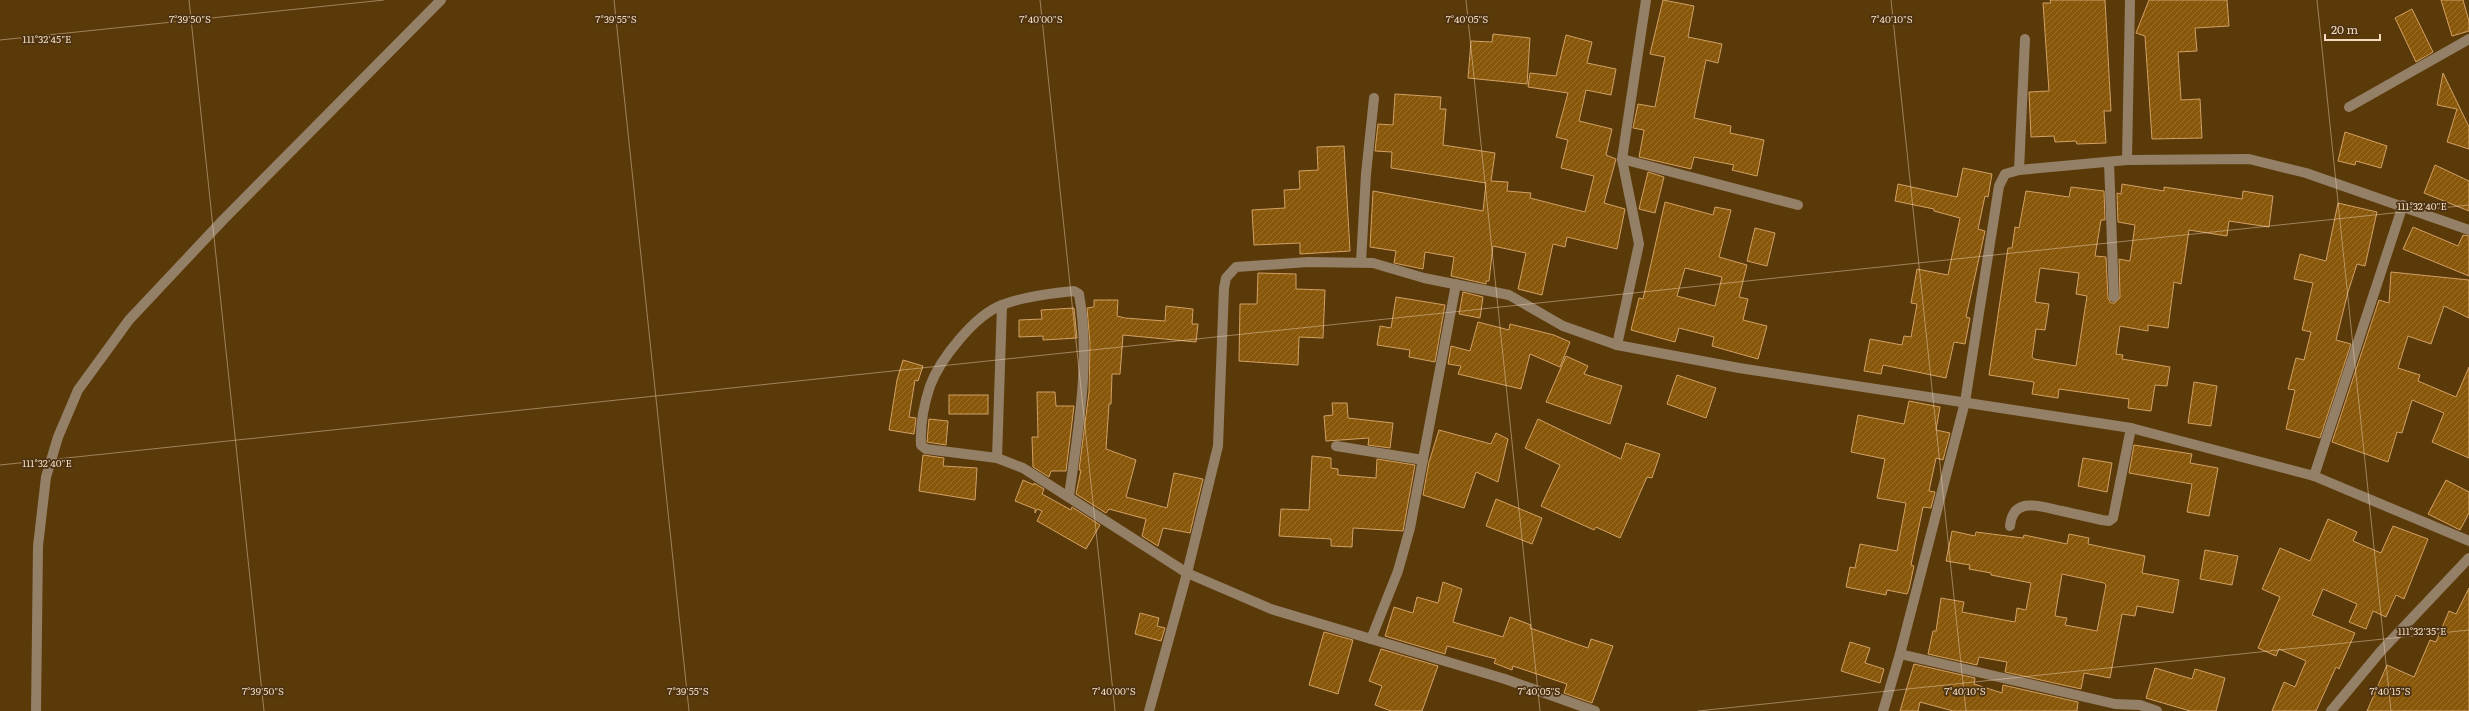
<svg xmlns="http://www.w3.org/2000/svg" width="2469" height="711" font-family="Literata,serif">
<defs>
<pattern id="building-hatch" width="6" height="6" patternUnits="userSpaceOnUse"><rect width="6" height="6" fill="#88570a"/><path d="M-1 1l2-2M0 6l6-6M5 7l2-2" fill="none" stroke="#996f2c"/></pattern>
</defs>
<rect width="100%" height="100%" fill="#5b3a09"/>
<g fill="url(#building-hatch)" stroke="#d1a066" fill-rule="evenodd">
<path d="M1663 0 1694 6 1688 37 1722 44 1718 63 1706 60 1694 118 1731 126 1730 133 1764 140 1757 176 1732 170 1734 165 1694 157 1691 169 1639 157 1644 130 1633 128 1638 104 1655 107 1665 57 1650 54Z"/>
<path d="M2050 0H2105L2111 111H2104L2106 143 2077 144 2076 141 2055 142 2054 136 2031 137 2029 92 2049 91 2043 3H2051Z"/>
<path d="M2149 0H2227L2229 26 2195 28 2197 51 2178 52 2181 100 2200 99 2202 138 2152 139 2145 36 2136 33Z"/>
<path d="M2441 0H2463L2469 21V31L2452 36Z"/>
<path d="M2412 9 2433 52 2416 62 2395 18Z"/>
<path d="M1493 34 1530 38 1527 84 1468 78 1471 41 1492 42Z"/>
<path d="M1566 35 1592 42 1587 63 1616 69 1611 95 1586 90 1579 121 1612 129 1606 155 1616 159 1604 203 1625 209 1617 249 1567 237 1565 247 1553 244 1542 295 1518 289 1526 253 1493 246 1489 281H1486V284L1451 276 1454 257 1425 252 1423 269 1394 263 1396 251 1370 247 1373 191 1483 211 1486 183 1391 168 1392 152 1375 151 1378 124 1393 125 1395 94 1441 97 1440 109H1446L1443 145 1495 153 1491 181 1508 182 1507 191 1531 193 1530 198 1585 212 1594 176 1561 168 1568 140 1556 137 1568 93 1528 87 1530 73 1556 76Z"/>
<path d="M2443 73 2469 127V149L2447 142 2457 109 2437 105Z"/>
<path d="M2345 132 2387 146 2381 168 2356 161 2355 165 2338 161Z"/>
<path d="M1344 146 1350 251 1300 254V243L1254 245 1252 210 1285 208 1284 190 1300 189 1299 171 1318 170 1317 147Z"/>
<path d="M2435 165 2469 181V211L2424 193Z"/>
<path d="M1963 168 1992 174 1988 197 1985 196 1978 229 1985 231 1966 317 1970 318 1965 344 1954 342 1946 378 1883 365 1881 374 1864 371 1870 339 1902 345 1904 336 1911 337 1917 304 1911 303 1917 269 1948 275 1960 218 1934 211V209L1895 201 1898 184 1957 197Z"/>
<path d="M1648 172 1664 177 1655 213 1639 209Z"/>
<path d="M2122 184 2164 191V187L2242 199 2243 191 2273 196 2269 227 2229 221 2227 236 2189 230 2181 284 2174 282 2168 328 2148 325V331L2120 326 2116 354 2123 355 2122 359 2170 367 2167 386 2155 385 2151 411 2128 408 2129 399 2059 389 2058 398 2032 394 2034 382 1989 375 2008 248H2012L2015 227 2019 228 2026 191 2069 197 2071 187 2104 191 2105 220H2101L2095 256 2106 257 2108 298 2111 303H2115L2120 297 2119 259 2130 261 2135 225 2118 222 2117 193 2121 194ZM2040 268 2079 273 2076 294 2087 296 2076 366 2034 359 2032 357 2036 329 2045 330 2049 304 2035 302Z"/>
<path d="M1665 202 1713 215 1715 207 1731 210 1719 257 1747 265 1739 297 1748 299 1743 320 1767 326 1758 359 1712 346 1714 337 1679 328 1675 342 1631 330 1639 298 1643 299ZM1685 268 1722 277 1715 306 1677 296Z"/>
<path d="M2338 203 2377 212 2365 266 2357 264 2348 292 2336 340 2351 344 2320 438 2286 429 2295 390 2288 389 2296 358 2304 360 2311 332 2302 330 2313 283 2294 279 2300 254 2326 261Z"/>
<path d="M2413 227 2458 246 2463 235 2469 236V276L2403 249Z"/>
<path d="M1755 228 1775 233 1767 266 1747 261Z"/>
<path d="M2391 272 2469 280V318L2444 306 2431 344 2408 336 2398 368 2420 375 2418 381 2456 397 2469 367V458L2432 442 2444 413 2412 400 2402 433 2397 432 2388 462 2332 442 2379 300 2389 303Z"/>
<path d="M1258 273 1296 274V289L1325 290 1323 338 1299 337 1298 365 1239 361 1240 304H1257Z"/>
<path d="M1463 292 1483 297 1480 318 1459 314Z"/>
<path d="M1396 297 1445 305 1435 362 1409 357 1410 350 1377 345 1380 326 1391 328Z"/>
<path d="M1094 300H1118L1117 316 1125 318 1165 321 1166 306 1193 309 1192 324H1198L1196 342 1123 335 1120 374H1112L1111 404H1109L1106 449 1136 460 1126 497 1167 508 1174 473 1203 479 1190 533 1163 528 1158 546 1142 536 1146 519 1109 509 1106 513 1076 494 1081 470H1079L1089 392 1090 344 1087 308 1094 307Z"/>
<path d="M1074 308 1077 338 1043 340V336L1019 337V320L1042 319 1041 310Z"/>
<path d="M1478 322 1509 330 1510 324 1554 335 1570 342 1560 367 1530 354 1521 389 1458 374 1461 366 1448 364 1451 346 1470 351Z"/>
<path d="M1566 356 1588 366 1584 374 1622 386 1610 424 1546 402Z"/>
<path d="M903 360 923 366 918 381 915 380 909 417 916 418 914 434 889 430 897 380Z"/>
<path d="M1677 375 1716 388 1706 418 1667 404Z"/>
<path d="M2194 382 2217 386 2211 426 2188 423Z"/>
<path d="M1037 392H1055L1056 406H1074L1066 471H1051L1049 477 1033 467 1032 437H1038Z"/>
<rect x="949" y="395" width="39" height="19"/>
<path d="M1909 401 1940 407 1936 430 1950 433 1943 460 1936 458 1929 491 1935 492 1931 508 1923 507 1911 565 1914 566 1909 589 1907 594 1887 590 1886 595 1846 587 1850 567 1855 568 1860 544 1897 551 1906 503 1877 498 1885 459 1851 452 1858 415 1904 424Z"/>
<path d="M1332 403H1347L1348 418 1393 423 1390 448 1368 445 1369 438 1326 441 1324 416 1333 415Z"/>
<path d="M929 419 948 421 946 445 927 442Z"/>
<path d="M1538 419 1621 459 1626 443 1660 454 1652 478 1647 477 1620 538 1596 527 1594 530 1541 506 1560 465 1525 448Z"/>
<path d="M1439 430 1491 444 1496 433 1508 439 1498 482 1476 472 1464 508 1423 495 1429 462Z"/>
<path d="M2134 445 2192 454 2190 463 2218 468 2209 516 2187 512 2192 484 2129 473Z"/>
<path d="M923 455 944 458 943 466 977 468 975 500 919 491Z"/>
<path d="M1312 456 1331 458V468L1338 469V475L1376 478 1377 459 1415 465 1403 531 1353 528 1352 547 1331 546V539L1279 536 1281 509 1309 510Z"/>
<path d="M2083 458 2112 463 2107 492 2078 486Z"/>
<path d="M1023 480 1034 485V483L1044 489 1042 494 1071 510 1072 507 1100 525 1086 549 1037 521 1042 511 1037 509 1035 513V509L1015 501Z"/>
<path d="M2446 480 2469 492V513L2460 530 2428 514Z"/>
<path d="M1496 499 1542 518 1532 544 1486 526Z"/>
<path d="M2328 519 2357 532 2353 541 2381 553 2393 526 2428 539 2404 599 2396 595 2386 617 2373 611 2366 629 2349 622 2357 604 2323 589 2312 615 2355 633 2339 669 2336 667 2316 711H2272L2284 682 2295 687 2306 661 2279 649 2276 656 2258 648 2280 597 2262 589 2280 548 2310 561Z"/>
<path d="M1952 531 1975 536 1976 532 2023 538 2024 535 2067 544 2069 534 2089 538 2088 544 2145 556 2142 573 2179 580 2173 613 2137 606 2135 616 2122 614 2110 678 2084 673 2081 689 2005 672 2007 662 1979 657 1977 665 1928 654 1933 631H1936L1941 598 1964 602 1962 612 2015 622 2017 608 2026 610 2031 583 1991 575V573L1969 569 1970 565 1946 561ZM2062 574 2104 583 2106 585 2097 631 2065 625 2067 618 2055 616Z"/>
<path d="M2205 550 2238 556 2232 585 2200 579Z"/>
<path d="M1443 582 1462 589 1453 622 1503 637 1510 617 1531 625 1530 628 1588 648 1591 639 1613 646 1592 703 1564 693 1567 684 1513 666 1512 670 1494 663 1496 659 1447 646 1445 654 1385 636 1394 607 1413 613 1417 597 1438 603Z"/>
<path d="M2469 588V711H2367L2387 665 2414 677 2430 640 2436 642 2449 611 2456 614Z"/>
<path d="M1140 613 1159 618 1157 626 1165 628 1161 641 1135 634Z"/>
<path d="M1324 632 1353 640 1338 694 1309 685Z"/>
<path d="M1850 642 1870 648 1865 663 1884 669 1880 683 1841 671Z"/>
<path d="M1381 649 1438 666 1422 711H1391L1375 705 1382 686 1369 681Z"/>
<path d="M1914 664 1975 678 1974 684 2002 693 2003 685 2078 702 2077 711H1953L1920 702 1918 711H1900Z"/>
<path d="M2155 668 2192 679 2195 669 2225 678 2216 711H2190L2146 698Z"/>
</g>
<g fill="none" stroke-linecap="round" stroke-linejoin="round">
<g stroke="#947f67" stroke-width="10">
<path d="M2349 107 2469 39"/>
<path d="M1622 159 1798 205"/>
<path d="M2127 160 2130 0"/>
<path d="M2109 162 2114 297"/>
<path d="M2019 170 2025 39"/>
<path d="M1361 262 1366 174 1374 98"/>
<path d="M1617 345 1639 244 1622 159 1646 0"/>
<path d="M1336 446 1423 460"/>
<path d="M997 458 1002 305"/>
<path d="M2314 476 2469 541"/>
<path d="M1069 496C1078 430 1091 360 1079 294L1074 291C1053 293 1022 297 1002 305 975 315 940 359 930 386 924 404 920 426 921 445L926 449 997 458 1023 468 1187 573 1271 609 1505 679 1595 711"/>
<path d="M2010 526C2013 495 2042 507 2062 511 2075 514 2089 517 2102 520L2109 521 2113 518 2131 428"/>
<path d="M1371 639 1398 571 1410 528 1456 284"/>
<path d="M1900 654 2115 704 2140 705 2157 711"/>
<path d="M36 711 38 546 46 477 58 437 78 390 129 320 223 220 441 0"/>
<path d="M1149 711 1187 573 1218 446 1224 288 1226 278 1236 267 1308 262 1373 263 1424 278 1509 295 1563 326 1617 345 1739 368 2131 428 2314 476 2403 205"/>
<path d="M1883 711 1900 654 1965 402 1999 186 2005 174 2019 170 2127 160 2249 159 2306 173 2469 230"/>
<path d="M2331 711 2381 651 2469 558"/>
</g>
</g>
<path fill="none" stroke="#f4dabe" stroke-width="1" stroke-opacity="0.45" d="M189 0 264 711M614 0 689 711M1040 0 1115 711M1466 0 1540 711M1891 0 1966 711M2317 0 2391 711M0 40 384 0M0 465 2469 205M1698 711 2469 630"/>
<g font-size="10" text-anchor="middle" fill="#f4dabe" stroke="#4a3213" stroke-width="3.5" stroke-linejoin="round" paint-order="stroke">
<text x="190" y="23">7°39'50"S</text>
<text x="616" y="23">7°39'55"S</text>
<text x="1041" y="23">7°40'00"S</text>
<text x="1467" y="23">7°40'05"S</text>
<text x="1892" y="23">7°40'10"S</text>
<text x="47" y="43">111°32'45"E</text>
<text x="2422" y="210">111°32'40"E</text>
<text x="47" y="467">111°32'40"E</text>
<text x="2422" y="635">111°32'35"E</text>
<text x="263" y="695">7°39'50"S</text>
<text x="688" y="695">7°39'55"S</text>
<text x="1114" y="695">7°40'00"S</text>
<text x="1539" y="695">7°40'05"S</text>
<text x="1965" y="695">7°40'10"S</text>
<text x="2390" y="695">7°40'15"S</text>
</g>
<path d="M2325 34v6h55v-6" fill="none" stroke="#f4dabe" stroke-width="2"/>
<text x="2331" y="34" font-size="12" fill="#f4dabe" stroke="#4a3213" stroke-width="3" paint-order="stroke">20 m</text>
</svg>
